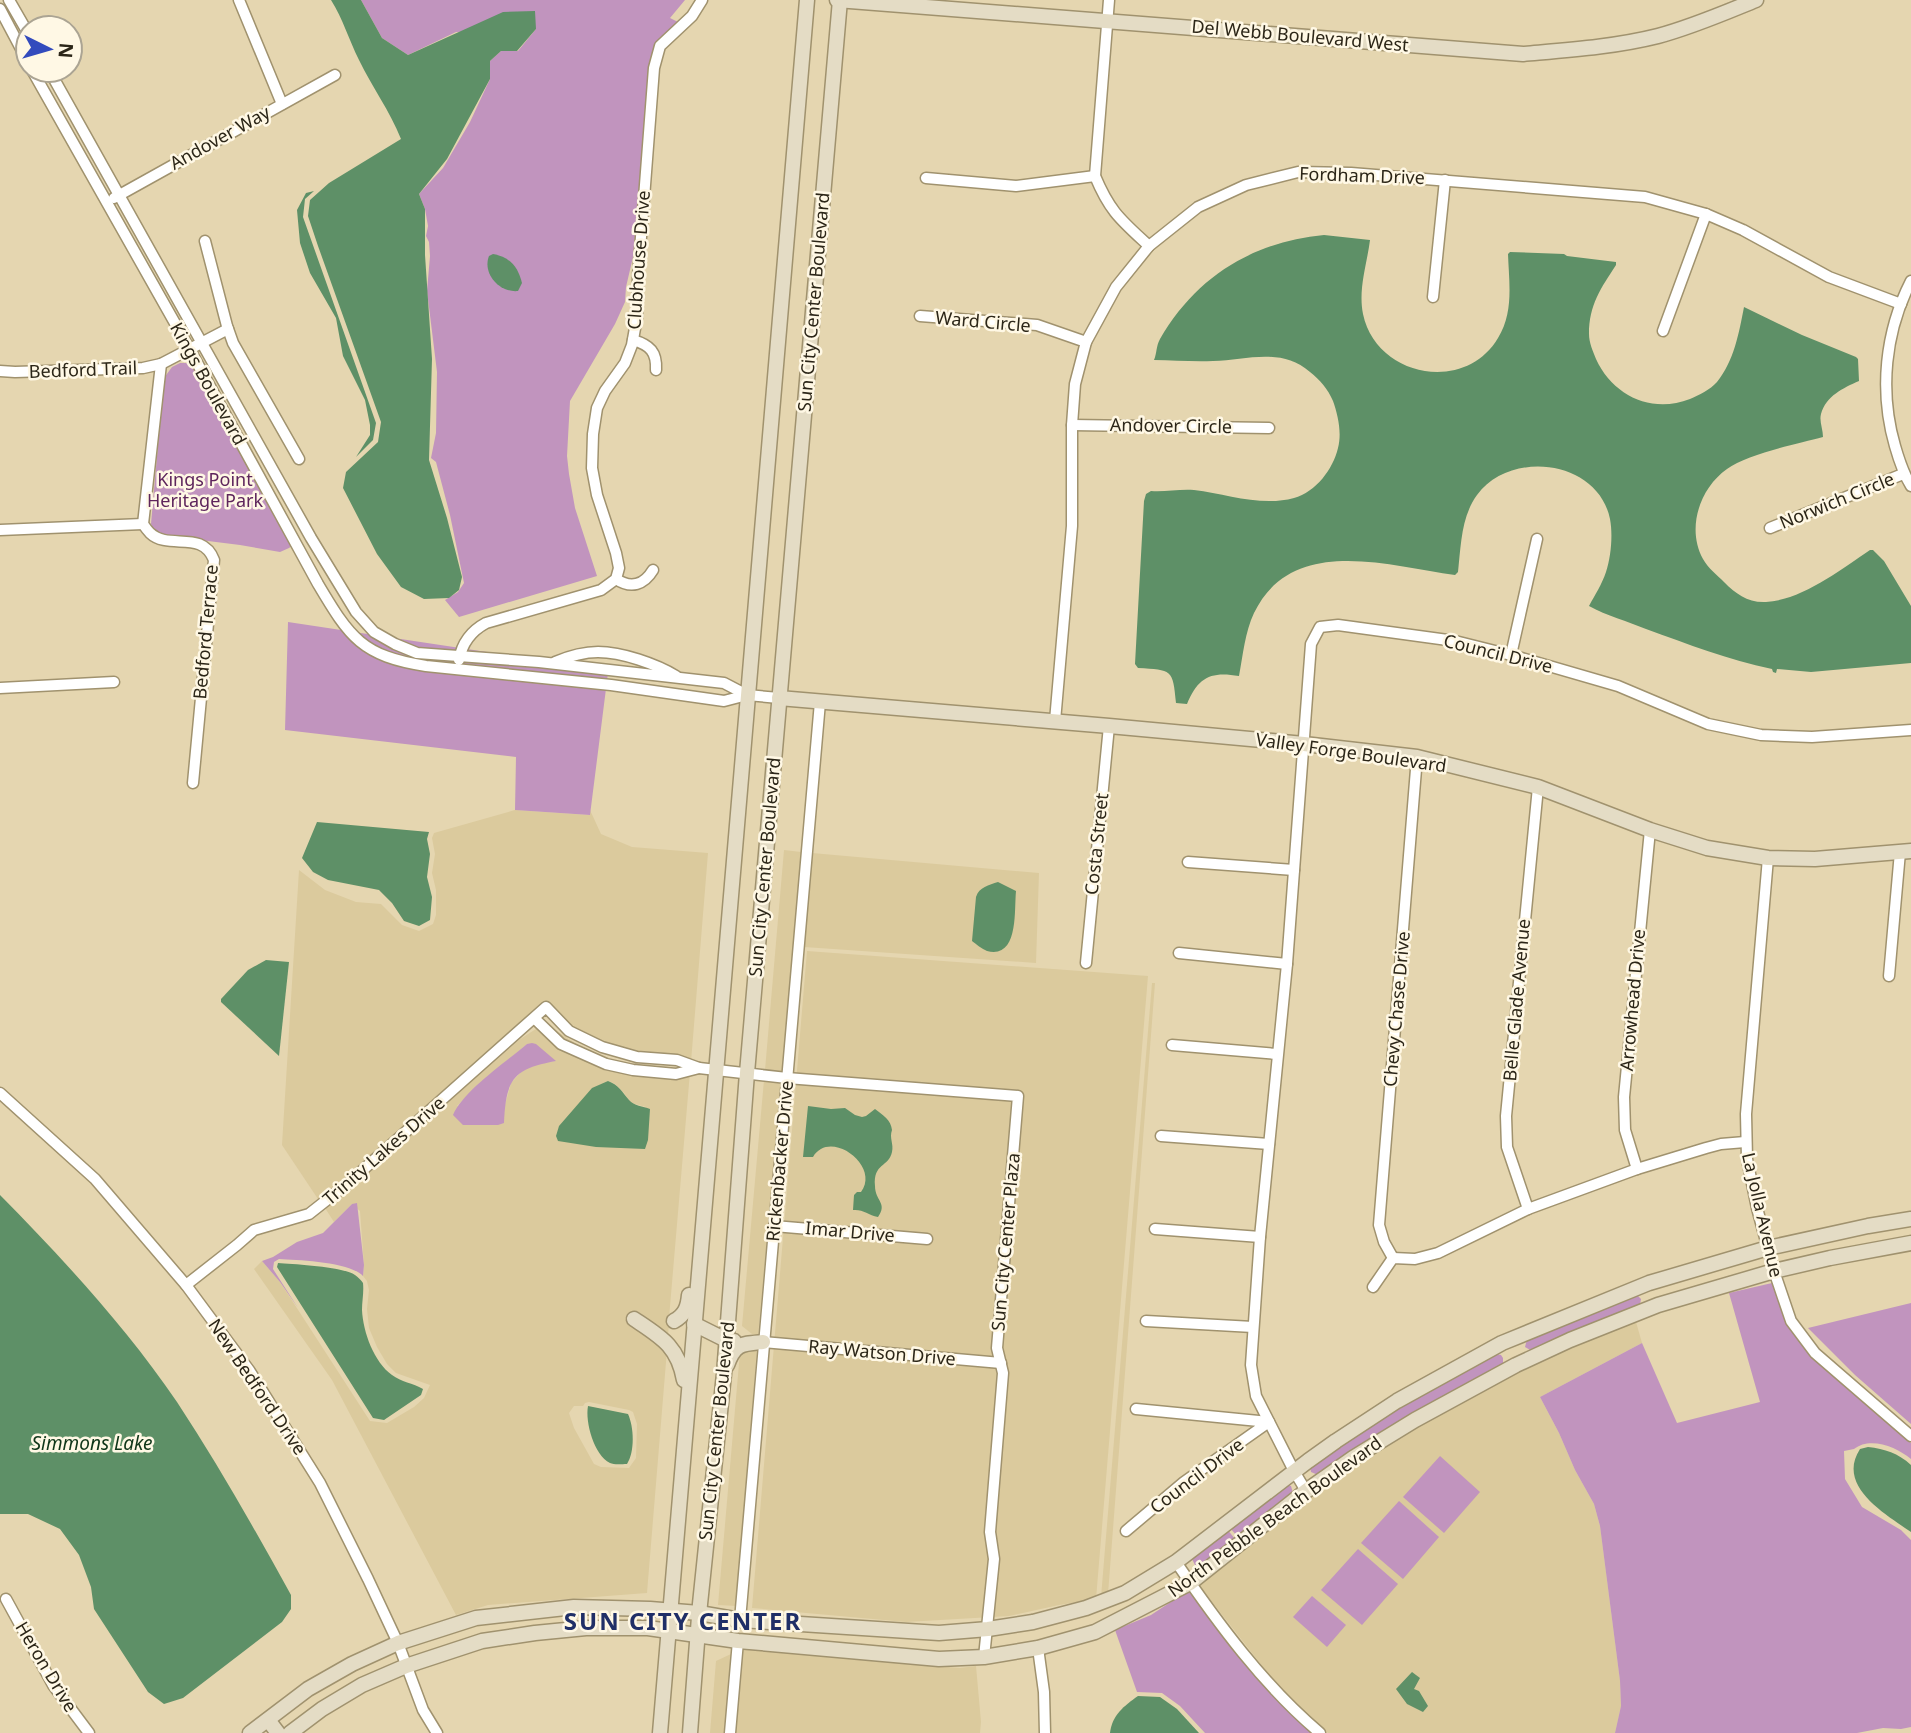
<svg xmlns="http://www.w3.org/2000/svg" width="1911" height="1733" font-family="'Noto Sans',sans-serif">
<rect width="100%" height="100%" fill="#e5d6b0"/>
<g fill="#dbca9d" fill-rule="evenodd">
<path d="M515 810 589 815 590 810 601 834 632 847 708 853 691 1062 602 1049 546 1010 511 1033 343 1180 318 1199 282 1145 299 870 325 890 356 902 381 904 402 925 419 931 433 924 436 915V890L432 873 435 854 432 838 434 833Z"/>
<path d="M784 850 801 852 782 1072 765 1070Z"/>
<path d="M812 853 1039 873 1036 963 804 947Z"/>
<path d="M807 951 1148 976 1096 1599 1059 1605 1009 1616 906 1622 752 1608Z"/>
<path d="M1152 983H1155L1108 1594 1101 1597Z"/>
<path d="M545 1023 599 1059 690 1072 669 1318 667 1319 669 1323 668 1336 632 1313 626 1320 658 1342 667 1350 647 1593 488 1605 456 1615 332 1380 254 1269 262 1261 280 1282 370 1421 387 1423 414 1407 424 1398 430 1385 396 1373 387 1364 377 1347 369 1328 367 1309 369 1290 367 1281 363 1276 364 1265 360 1211 352 1204 334 1222 325 1208 351 1188 519 1040ZM527 1044 555 1061 534 1065 523 1070 511 1083 505 1105 457 1106 478 1085ZM608 1081 615 1084 624 1093 631 1103 646 1107 596 1147ZM589 1402 629 1410 633 1412 637 1424 636 1458 629 1468 601 1467 594 1464 574 1428 569 1413 574 1406H583L585 1403Z"/>
<path d="M764 1080 781 1083 758 1336 752 1334 742 1326Z"/>
<path d="M1636 1322 1642 1343 1540 1397 1559 1433 1575 1470 1594 1504 1600 1526 1620 1681 1621 1706 1615 1733H1328L1305 1714 1274 1681 1198 1584 1313 1493 1370 1455 1493 1382 1589 1338Z"/>
<path d="M757 1348 736 1606 718 1605 740 1352Z"/>
<path d="M743 1649 960 1668 976 1666 981 1722 980 1733H736Z"/>
<path d="M731 1654 724 1733H710L716 1661Z"/>
</g>
<g fill="#c194be">
<path d="M361 0H685L670 18 678 22 661 38 652 56 633 257 626 287 625 302 615 324 570 401 567 456 569 474 575 508 597 576 459 617 445 600 458 592 464 583 450 515 436 462 431 458 436 433 437 372 427 291 430 256 429 242 426 236 428 226 425 209 419 194 443 168 470 122 490 79V61L501 51H518L536 29 456 32 408 55 382 38Z"/>
<path d="M180 363H186L193 368 293 545 289 548 280 552 240 545 160 535 154 531 151 524 164 378 172 367Z"/>
<path d="M288 622 526 658 609 665 590 815 515 810 516 757 285 730Z"/>
<path d="M532 1043 536 1044 556 1061C513 1069 506 1079 504 1123L498 1125H463L453 1115C463 1091 506 1062 527 1044Z"/>
<path d="M357 1203 364 1265 363 1276C350 1262 299 1260 279 1259L274 1262 273 1269 298 1308 280 1282 262 1261 273 1257 297 1242 323 1233 352 1204Z"/>
<path d="M1772 1283 1786 1323 1811 1356 1911 1443V1459C1897 1447 1870 1436 1854 1449L1844 1451 1845 1479 1862 1507 1901 1530 1911 1540V1727L1901 1729 1883 1728 1857 1733H1615L1621 1706 1620 1681 1600 1526 1594 1504 1575 1470 1559 1433 1540 1397 1642 1343 1677 1423 1760 1402 1729 1293Z"/>
<path d="M1636 1294 1641 1299 1640 1305 1532 1351 1525 1347 1527 1339Z"/>
<path d="M1911 1303V1424L1855 1375 1808 1328Z"/>
<path d="M1496 1354 1501 1355 1503 1358V1365L1318 1475 1311 1472 1310 1466 1312 1464 1402 1406Z"/>
<path d="M1440 1456 1480 1492 1444 1533 1403 1497Z"/>
<path d="M1285 1484 1291 1486 1293 1493 1238 1537 1229 1527Z"/>
<path d="M1399 1501 1439 1537 1403 1579 1361 1543Z"/>
<path d="M1227 1529 1235 1539 1201 1567 1195 1565 1192 1559 1195 1555Z"/>
<path d="M1358 1549 1398 1584 1362 1625 1321 1590Z"/>
<path d="M1189 1590C1226 1639 1264 1693 1312 1733H1205L1180 1706 1162 1693 1137 1692 1115 1630 1151 1615Z"/>
<path d="M1312 1596 1346 1625 1327 1647 1293 1617Z"/>
</g>
<g fill="#5e9067">
<path d="M331 0H361L382 38 408 55 503 12 535 11 536 29 517 51H501L490 61V79L447 159 419 194 425 209V255L432 359 429 460 447 518 462 577 459 590 449 598 424 599 401 587 377 554 343 488 346 472 378 442 381 422 318 246 308 216 310 200 329 183 401 139C390 111 372 87 359 60 349 40 343 19 331 0Z"/>
<path d="M314 191 305 199 303 217 376 423 373 440 356 457 370 435V425L365 400 343 356 336 318 310 273 300 243 297 210 306 193Z"/>
<path d="M1324 235 1370 240C1367 264 1358 289 1363 314 1376 377 1465 394 1498 338 1514 312 1509 283 1508 254L1510 252 1564 254 1567 256 1616 262V265C1601 288 1589 305 1589 334 1589 343 1593 351 1596 359 1613 396 1652 414 1690 399 1699 395 1710 390 1717 382 1734 361 1739 333 1744 307L1802 335 1856 357 1858 359 1859 381C1843 388 1826 396 1821 414 1819 421 1823 429 1823 437 1797 444 1747 454 1727 469 1700 488 1686 528 1703 559 1708 568 1717 575 1724 582 1736 594 1748 603 1766 602 1802 600 1840 570 1870 550H1873L1884 561 1911 606V663L1811 672 1777 669 1776 673 1773 672 1772 669C1728 660 1688 644 1646 629 1627 621 1607 616 1589 606 1595 595 1602 584 1606 572 1611 557 1613 535 1610 519 1598 460 1511 449 1477 495 1461 517 1461 546 1458 572L1455 575C1389 566 1292 534 1254 613 1245 632 1243 655 1239 676 1211 671 1198 677 1187 704L1176 703C1173 669 1172 670 1138 668L1135 664 1144 501 1146 494 1151 491C1165 492 1179 489 1194 490 1227 494 1261 507 1294 498 1316 492 1333 469 1338 448 1342 433 1338 415 1333 401 1328 389 1320 380 1310 372 1281 347 1247 360 1213 361 1193 362 1173 360 1154 360 1157 353 1156 346 1160 339 1196 277 1252 242 1324 235Z"/>
<path d="M493 254C510 257 518 267 522 283L518 291C500 293 482 274 489 256Z"/>
<path d="M317 822 429 832 427 839 430 854 427 877 432 897 430 920 419 926 404 921 392 903 379 890 328 880 313 872 302 858Z"/>
<path d="M998 882 1016 891C1014 911 1019 959 987 951 982 949 976 944 972 941L976 897C979 887 989 885 998 882Z"/>
<path d="M266 960 289 962 279 1056 221 1002V999L248 970Z"/>
<path d="M608 1081C619 1085 622 1092 629 1100 634 1106 643 1106 650 1109L648 1140 645 1149 596 1147 558 1141 556 1136 559 1126 592 1088Z"/>
<path d="M808 1106 831 1109 845 1108 855 1115 862 1117 866 1116 875 1109C883 1115 891 1120 892 1130 889 1138 894 1144 892 1152 889 1167 873 1163 875 1186 875 1201 888 1203 878 1217 868 1215 863 1209 853 1210L854 1195 857 1192H861C881 1166 830 1128 813 1157H803Z"/>
<path d="M0 1195C63 1259 126 1327 177 1402 218 1464 255 1530 291 1595V1609L282 1622 183 1698 164 1704 148 1692 94 1609 91 1587 79 1555 60 1529 28 1514H0Z"/>
<path d="M278 1263C294 1264 344 1267 355 1275 358 1277 361 1280 363 1283 364 1292 362 1301 362 1310 363 1332 374 1362 392 1375 401 1382 413 1383 423 1389L421 1395 384 1420 373 1418 277 1267Z"/>
<path d="M588 1406 628 1414C634 1427 635 1452 627 1464 622 1464 614 1465 610 1463 594 1455 585 1422 588 1406Z"/>
<path d="M1868 1447C1885 1449 1898 1453 1911 1465V1532C1885 1514 1836 1486 1860 1449Z"/>
<path d="M1412 1672 1420 1678 1414 1689 1419 1691 1428 1706 1423 1712 1407 1704 1396 1689Z"/>
<path d="M1138 1696 1160 1697 1177 1709 1199 1733H1110C1112 1715 1124 1706 1138 1696Z"/>
</g>
<g fill="none" stroke-linecap="round" stroke-linejoin="round">
<defs>
<g id="street">
<path d="M9 0 28 33"/>
<path d="M239 0 282 104"/>
<path d="M1109 0 1095 176C1110 212 1121 220 1149 246"/>
<path d="M0 9 28 62"/>
<path d="M32 70 189 348 318 584C350 638 362 656 426 666L611 685 724 701 747 695 779 698"/>
<path d="M49 70 311 538 356 612 374 632 395 644 417 653 539 662 724 683 747 695"/>
<path d="M926 178 1016 186 1095 176"/>
<path d="M114 198 335 75"/>
<path d="M205 241 227 326 233 343 299 459"/>
<path d="M1911 281C1885 332 1879 391 1895 446 1899 460 1903 473 1911 486"/>
<path d="M1433 297 1445 180"/>
<path d="M920 316 1037 325 1086 342"/>
<path d="M1663 331 1706 214"/>
<path d="M633 340C650 345 657 352 656 370"/>
<path d="M161 364 143 524C145 527 147 530 150 533 169 551 202 529 214 560L193 783"/>
<path d="M0 371 15 372 143 368 161 364 228 329"/>
<path d="M1072 425 1269 428"/>
<path d="M1770 528 1903 474"/>
<path d="M0 530 143 524"/>
<path d="M616 579C631 589 644 585 653 570"/>
<path d="M1511 655 1537 539"/>
<path d="M459 660C462 643 471 631 486 623L601 590 616 579 619 568 616 553 597 495 592 468 593 434 597 408 605 391 625 363 632 345 637 317 638 276 654 68 660 46 692 16 702 0"/>
<path d="M555 662C567 657 585 652 598 652 622 652 656 664 676 676"/>
<path d="M0 688 114 682"/>
<path d="M1055 721 1072 526V425L1075 384 1086 342 1116 287 1149 246 1198 207 1246 185 1298 172 1351 173 1645 197 1706 214 1743 230 1829 277 1901 304"/>
<path d="M1768 858 1746 1114 1747 1159 1757 1208 1774 1271 1791 1321 1815 1353 1911 1436"/>
<path d="M1188 862 1294 870"/>
<path d="M1179 953 1287 964"/>
<path d="M1086 963 1109 726"/>
<path d="M1889 976 1900 852"/>
<path d="M1172 1045 1277 1054"/>
<path d="M699 1068 787 1078 1018 1096 997 1348 1003 1373 990 1532 994 1559 984 1657"/>
<path d="M0 1093 95 1179 186 1285 249 1370 320 1483 368 1579 398 1643 423 1710 437 1733"/>
<path d="M1161 1136 1269 1144"/>
<path d="M1637 1169 1625 1130 1624 1097 1650 830"/>
<path d="M1528 1209 1507 1147 1506 1116 1538 787"/>
<path d="M774 1226 927 1239"/>
<path d="M1155 1229 1260 1237"/>
<path d="M1393 1258 1384 1242 1379 1225 1417 757"/>
<path d="M186 1285 237 1245 254 1230 309 1214 347 1184 546 1007 569 1031 602 1047 637 1057 677 1060 699 1068 676 1074 633 1070 606 1064 561 1044 534 1018"/>
<path d="M1373 1287 1393 1258 1415 1259 1438 1253 1528 1209 1637 1169 1706 1148 1721 1144 1745 1142"/>
<path d="M1146 1321 1253 1327"/>
<path d="M763 1342 1001 1363"/>
<path d="M1306 1491 1294 1471 1256 1396 1251 1365 1260 1237 1287 964 1311 644 1320 627 1338 625 1455 641 1511 655 1618 686 1708 724 1761 735 1812 737 1911 730"/>
<path d="M1126 1531 1184 1482 1269 1422 1136 1409"/>
<path d="M1176 1562C1217 1622 1264 1686 1320 1733"/>
<path d="M6 1599 53 1685 89 1733"/>
<path d="M740 1620 820 702"/>
<path d="M1038 1648 1044 1692 1045 1733"/>
<path d="M730 1733 738 1641"/>
</g>
<g id="secondary">
<path d="M837 0 1523 54C1568 50 1614 47 1658 36 1692 27 1724 13 1756 0"/>
<path d="M779 698 1109 726 1304 744 1417 757 1538 787 1650 830 1707 848 1768 858 1815 859 1911 851"/>
<path d="M634 1319C661 1337 678 1346 684 1380"/>
<path d="M674 1321C685 1315 688 1307 689 1295"/>
<path d="M694 1324 726 1340 734 1341"/>
<path d="M727 1365C735 1343 742 1344 763 1342"/>
<path d="M268 1720 278 1733"/>
<path d="M250 1733 308 1689 352 1664 398 1643 476 1618 574 1607 650 1609 699 1613 740 1620 939 1633 988 1629 1033 1622 1086 1608 1125 1593 1176 1562 1308 1461 1336 1441 1397 1401 1502 1343 1649 1283 1768 1248 1868 1226 1911 1219"/>
<path d="M290 1733 322 1709 362 1685 406 1666 482 1641 535 1633 586 1628H648L738 1641 939 1659 984 1657 1038 1648 1095 1632 1190 1583 1306 1491 1353 1458 1415 1420 1516 1365 1570 1340 1658 1305 1774 1271 1830 1258 1911 1243"/>
<path d="M660 1733 807 0"/>
<path d="M690 1733 700 1604 724 1374 747 1073 840 0"/>
</g>
</defs>
<use href="#street" stroke="#a0926e" stroke-width="13"/>
<use href="#secondary" stroke="#a0926e" stroke-width="17"/>
<use href="#street" stroke="#fff" stroke-width="10"/>
<use href="#secondary" stroke="#e4dcc5" stroke-width="14"/>
</g>
<g text-anchor="middle" stroke-width="5" stroke-linejoin="round" paint-order="stroke">
<g font-size="18" fill="#2c2618" stroke="#fff8e5">
<text transform="translate(1300 36) rotate(5)" y="6">Del Webb Boulevard West</text>
<text transform="translate(220 138) rotate(-29)" y="6">Andover Way</text>
<text transform="translate(1362 176) rotate(2)" y="6">Fordham Drive</text>
<text transform="translate(639 260) rotate(-86)" y="6">Clubhouse Drive</text>
<text transform="translate(814 302) rotate(-85)" y="6">Sun City Center Boulevard</text>
<text transform="translate(983 322) rotate(5)" y="6">Ward Circle</text>
<text transform="translate(83 370) rotate(-2)" y="6">Bedford Trail</text>
<text transform="translate(208 384) rotate(61)" y="6">Kings Boulevard</text>
<text transform="translate(1171 426) rotate(1)" y="6">Andover Circle</text>
<text transform="translate(1837 501) rotate(-22)" y="6">Norwich Circle</text>
<text transform="translate(206 632) rotate(-85)" y="6">Bedford Terrace</text>
<text transform="translate(1498 654) rotate(14)" y="6">Council Drive</text>
<text transform="translate(1351 753) rotate(8)" y="6">Valley Forge Boulevard</text>
<text transform="translate(1097 844) rotate(-84)" y="6">Costa Street</text>
<text transform="translate(765 867) rotate(-85)" y="6">Sun City Center Boulevard</text>
<text transform="translate(1517 1000) rotate(-85)" y="6">Belle Glade Avenue</text>
<text transform="translate(1633 1000) rotate(-85)" y="6">Arrowhead Drive</text>
<text transform="translate(1397 1009) rotate(-85)" y="6">Chevy Chase Drive</text>
<text transform="translate(384 1151) rotate(-41)" y="6">Trinity Lakes Drive</text>
<text transform="translate(780 1161) rotate(-85)" y="6">Rickenbacker Drive</text>
<text transform="translate(1762 1215) rotate(77)" y="6">La Jolla Avenue</text>
<text transform="translate(850 1232) rotate(5)" y="6">Imar Drive</text>
<text transform="translate(1006 1242) rotate(-85)" y="6">Sun City Center Plaza</text>
<text transform="translate(882 1353) rotate(5)" y="6">Ray Watson Drive</text>
<text transform="translate(257 1387) rotate(56)" y="6">New Bedford Drive</text>
<text transform="translate(717 1431) rotate(-84)" y="6">Sun City Center Boulevard</text>
<text transform="translate(1197 1476) rotate(-37)" y="6">Council Drive</text>
<text transform="translate(1275 1517) rotate(-36)" y="6">North Pebble Beach Boulevard</text>
<text transform="translate(46 1667) rotate(59)" y="6">Heron Drive</text>
</g>
<g font-size="18" fill="#5e255c" stroke="#fff8e5">
<text x="205" y="486">Kings Point<tspan x="205" dy="21">Heritage Park</tspan></text>
</g>
<g font-size="19" font-style="italic" fill="#0f3619" stroke="#fff8e5">
<text x="92" y="1450">Simmons Lake</text>
</g>
<g font-size="24" font-weight="bold" letter-spacing="2" fill="#202f67" stroke="#fff8e5">
<text x="683" y="1630">SUN CITY CENTER</text>
</g>
</g>
<g transform="translate(49 49) rotate(95)"><circle r="33" fill="#fff8e5" stroke="#aba493" stroke-width="2"/>
<path d="M0-5L12 26L0 18L-12 26Z" fill="#334bbd"/>
<text y="-10" font-size="19" font-weight="bold" text-anchor="middle" fill="#2c2618">N</text>
</g>
</svg>
